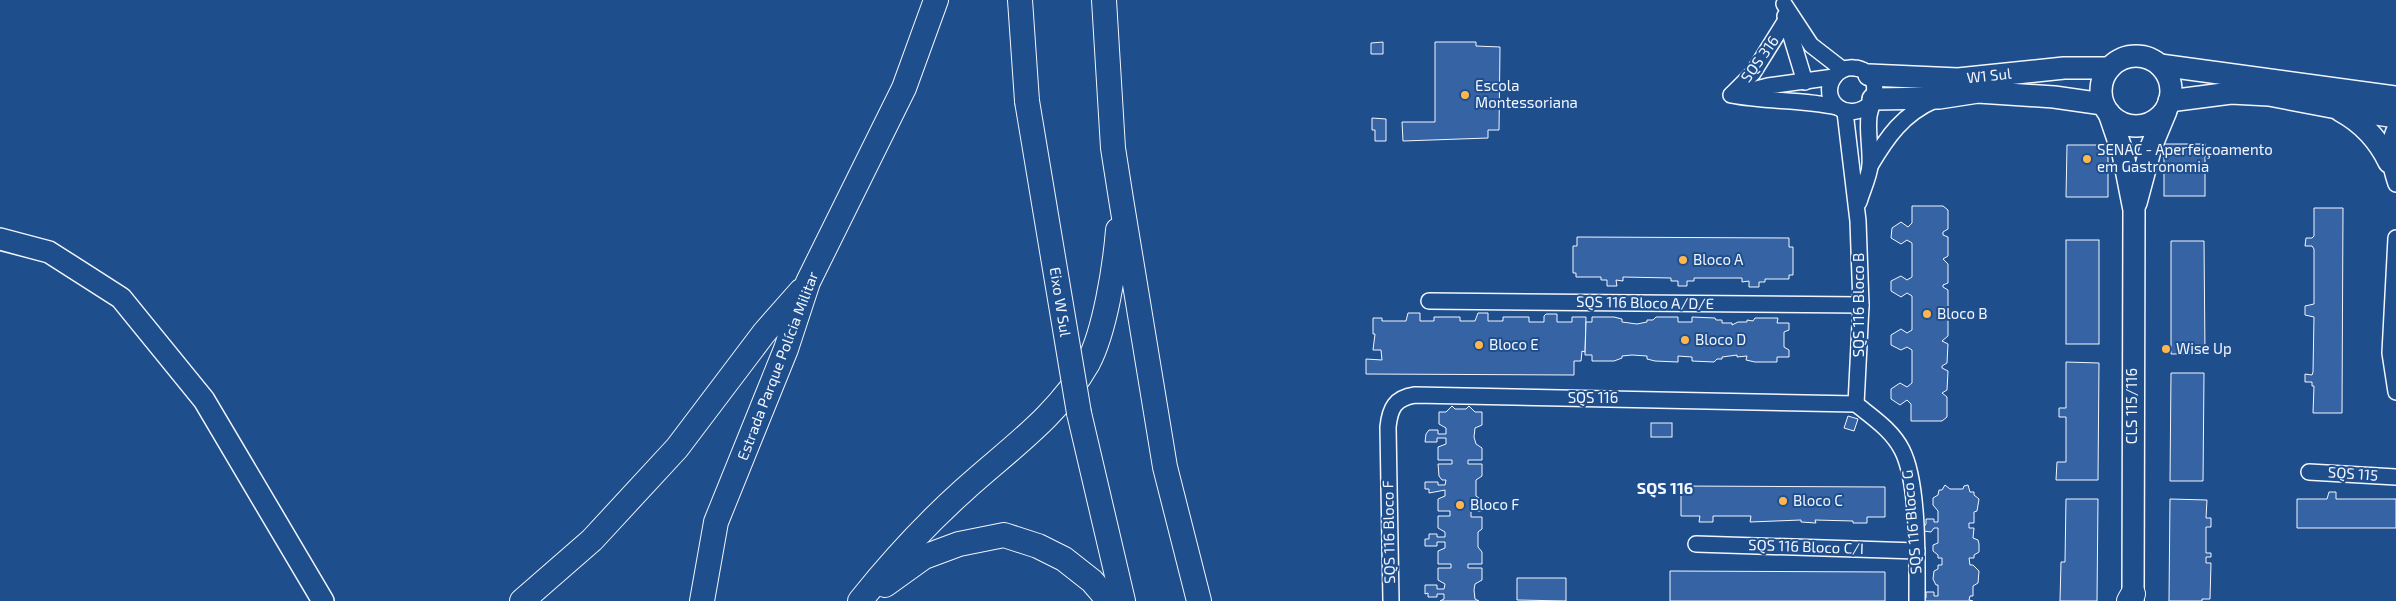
<svg xmlns="http://www.w3.org/2000/svg" width="2396" height="601" font-family="'Exo 2',sans-serif">
<rect width="100%" height="100%" fill="#1f4e8c"/>
<g fill="#3563a3" stroke="#f2f6ff">
<path d="M1383 42V54H1371V43Z"/>
<path d="M1435 42H1476V46L1500 47 1499 130H1488V138L1403 141 1402 122H1435Z"/>
<path d="M1372 118 1386 119V141H1375V130H1372Z"/>
<rect x="2164" y="144" width="41" height="52"/>
<path d="M2067 145H2108V197H2066Z"/>
<path d="M1912 206H1943L1948 210V229L1943 232V235L1948 237V256L1943 259 1948 264V283L1943 285V287L1948 290V309L1943 312V315L1948 317V336L1942 341 1948 344 1947 363 1942 366V368L1948 371 1947 390 1942 393 1947 397V417L1942 421H1911V404L1907 400 1900 405 1891 399V389L1900 383 1907 387 1912 383V350L1907 347 1901 350 1891 345V335L1901 329 1907 333 1912 330V296L1907 293 1901 297 1891 291V281L1901 276 1907 280 1912 277V243L1907 240 1901 244 1891 238 1892 228 1901 222 1908 227 1912 223Z"/>
<path d="M2314 208H2343L2342 413H2313L2314 386H2312V382H2305V374L2312 375 2313 372 2314 317 2305 315V306L2314 304V249L2312 246H2305L2306 238H2312L2314 236Z"/>
<path d="M1577 237 1789 238V247H1793V275H1789V279H1765V282H1759V287H1749V281L1742 282V278H1694V281H1687V286H1678V281H1671V278L1623 277V281L1616 280 1617 286H1607V280H1601V277H1576V273H1573V246H1577Z"/>
<rect x="2066" y="240" width="33" height="104"/>
<path d="M2171 241H2204L2205 354H2171Z"/>
<path d="M1408 313H1420V321H1434V317H1460V321H1475L1478 313H1488V321H1503V317H1529V322H1544V316L1546 314H1557V322H1572V317H1586L1585 352 1582 351 1581 361H1574V375L1366 374V359L1382 360 1381 350H1373L1375 334H1373V318H1382V321H1406Z"/>
<path d="M1592 317H1614L1622 319V322L1637 324 1647 322V320H1653L1656 317H1678V322H1692V317L1715 318 1716 320H1722V323H1732V325L1738 322H1747V320L1753 321 1755 318H1778L1777 323H1789V330L1784 332V347L1789 350V357H1777V362H1755L1746 360 1747 356 1737 357V355L1722 357V359H1717L1714 362 1692 361V357L1678 356V362L1655 361 1647 359V356L1632 355 1622 356V358L1614 361H1592V355H1585L1586 322H1592Z"/>
<path d="M2066 362 2099 363 2098 480H2056L2057 462H2066V417H2059V408H2066Z"/>
<path d="M2171 373H2204L2203 481H2170Z"/>
<path d="M1452 406 1455 409H1466L1469 406 1475 412H1482V425L1475 428 1474 437 1476 444 1482 448V460H1468V464H1482V476L1476 480V496L1482 500V511H1471V517H1482V529L1478 532V547L1482 552V564H1468V568H1482V580L1475 584 1474 590 1475 599 1479 601H1440L1444 599V594H1437V597H1428V593L1425 594V585H1437V589H1444L1445 584 1438 580V568H1451V564H1438V551L1445 548V542H1437V546H1425V539H1429V534H1437V537H1445V532L1438 528V516H1450V511H1438V499L1445 496V490L1429 493V489H1425V482H1438V485H1445L1446 480H1442L1439 476 1438 464H1452V460H1438V447L1446 444V438H1437V442H1425L1426 434 1429 430H1438V434H1446V428L1439 424V412H1446Z"/>
<path d="M1848 416 1858 419 1854 431 1844 428Z"/>
<rect x="1651" y="423" width="21" height="14"/>
<path d="M1945 485 1950 489H1963L1964 486 1968 485 1970 492H1974V495L1979 499 1977 511 1974 512V523H1969V528H1974L1973 538 1978 540 1979 544V552L1974 555V558H1969L1970 565H1973L1979 571 1978 583 1973 586V596H1970L1969 600 1973 601H1922L1926 598V592H1934V596H1938V585H1936L1933 579 1934 571 1938 569V565H1942V558H1938V555L1933 551V545L1938 543V528H1934L1931 532 1924 531 1923 528 1926 524V519H1934V522H1938V511L1933 505V498L1938 495 1939 490H1942Z"/>
<path d="M1681 486 1885 487V517H1867V523H1853V521L1815 520 1816 523 1801 522V520L1750 522 1751 516H1713V522H1699L1700 516H1681Z"/>
<path d="M2329 492H2336V499H2396V528H2297V499H2327Z"/>
<path d="M2066 499H2098L2097 601H2060L2061 562H2065Z"/>
<path d="M2170 499 2207 500 2206 518H2211V527H2206V553H2211V557H2206V563H2211L2210 599H2202V601H2169Z"/>
<path d="M1670 571 1885 572V601H1670Z"/>
<path d="M1517 578H1566V601L1517 600Z"/>
</g>
<g fill="none" stroke-linecap="round" stroke-linejoin="round">
<defs>
<g id="street">
<path d="M1784 4 1811 45 1842 69"/>
<path d="M1785 16 1805 82"/>
<path d="M1732 94 1753 73 1786 20"/>
<path d="M1737 94 1768 86 1834 77"/>
<path d="M1731 95C1766 102 1802 99 1837 107"/>
<path d="M1845 112 1858 221 1861 305 1856 404"/>
<path d="M2396 126C2386 146 2389 163 2396 184"/>
<path d="M1870 166C1887 137 1903 114 1935 100"/>
<path d="M1859 202C1862 191 1869 177 1870 166 1871 149 1867 132 1869 116 1871 105 1877 94 1874 83 1871 74 1862 68 1854 68 1846 67 1838 71 1834 77 1818 100 1848 126 1872 102"/>
<path d="M2396 238 2390 353 2396 392"/>
<path d="M1429 301 1861 305"/>
<path d="M1856 404C1872 417 1892 430 1902 450 1919 483 1917 562 1917 601"/>
<path d="M2309 472 2396 477"/>
<path d="M1696 544 1917 551"/>
<path d="M1391 601 1388 427C1390 408 1395 398 1415 395L1856 404"/>
</g>
<g id="secondary">
<circle cx="2136" cy="91" r="35"/>
<path d="M2160 65 2396 97"/>
<path d="M1869 75 1958 79 2064 68H2109"/>
<path d="M1873 99 1939 98 1978 92 2054 97 2103 104"/>
<path d="M2169 101 2231 93 2269 95 2337 108 2396 117"/>
<path d="M2341 111C2363 123 2378 139 2389 162"/>
<path d="M2109 113 2123 154 2134 210 2133 601"/>
<path d="M2136 203 2151 147 2166 111"/>
<path d="M0 239 49 252 121 298 204 400 323 601"/>
</g>
<g id="primary">
<path d="M1020 0 1027 101"/>
<path d="M1104 0 1113 148 1121 199 1165 467 1199 601"/>
<path d="M1079 413 1123 601"/>
<path d="M885 585 924 557 959 544 1004 535 1038 546 1064 559 1092 581 1109 601"/>
<path d="M522 601 592 540 677 448 764 333 801 291"/>
<path d="M702 601 716 522 786 349 808 282 904 88 936 0"/>
<path d="M860 601C892 561 926 524 964 490 1008 450 1058 416 1088 363 1105 331 1115 267 1118 230"/>
<path d="M2129 601 2133 594"/>
</g>
</defs>
<use href="#street" stroke="#f2f6ff" stroke-width="18"/>
<use href="#secondary" stroke="#f2f6ff" stroke-width="24"/>
<use href="#primary" stroke="#f2f6ff" stroke-width="26"/>
<use href="#street" stroke="#1f4e8c" stroke-width="15"/>
<use href="#secondary" stroke="#1f4e8c" stroke-width="21"/>
<use href="#primary" stroke="#1f4e8c" stroke-width="24"/>
<defs>
<path id="primary-bridge" d="M1027 101 1079 413"/>
</defs>
<use href="#primary-bridge" stroke="#f2f6ff" stroke-width="26" stroke-linecap="butt"/>
<use href="#primary-bridge" stroke="#1f4e8c" stroke-width="24"/>
</g>
<g fill="#ffb74d" stroke="#1f4e8c" stroke-width="2">
<circle cx="1465" cy="95" r="5"/>
<circle cx="2087" cy="159" r="5"/>
<circle cx="1683" cy="260" r="5"/>
<circle cx="1927" cy="314" r="5"/>
<circle cx="1685" cy="340" r="5"/>
<circle cx="1479" cy="345" r="5"/>
<circle cx="2166" cy="349" r="5"/>
<circle cx="1783" cy="501" r="5"/>
<circle cx="1460" cy="505" r="5"/>
</g>
<g text-anchor="middle" stroke-width="4" stroke-linejoin="round" paint-order="stroke">
<g font-size="15" fill="#f2f6ff" stroke="#1f4e8c">
<text transform="translate(1760 59) rotate(-54)" y="5">SQS 316</text>
<text transform="translate(1989 76) rotate(-6)" y="5">W1 Sul</text>
<text transform="translate(1060 302) rotate(81)" y="5">Eixo W Sul</text>
<text transform="translate(1645 303) rotate(1)" y="5">SQS 116 Bloco A/D/E</text>
<text transform="translate(1859 305) rotate(-90)" y="5">SQS 116 Bloco B</text>
<text transform="translate(778 366) rotate(-69)" y="5">Estrada Parque Polícia Militar</text>
<text x="1593" y="403">SQS 116</text>
<text transform="translate(2132 406) rotate(-90)" y="5">CLS 115/116</text>
<text transform="translate(2353 474) rotate(4)" y="5">SQS 115</text>
<text transform="translate(1912 522) rotate(-95)" y="5">SQS 116 Bloco G</text>
<text transform="translate(1389 532) rotate(-91)" y="5">SQS 116 Bloco F</text>
<text transform="translate(1806 547) rotate(2)" y="5">SQS 116 Bloco C/I</text>
</g>
<g font-size="15" fill="#f2f6ff" stroke="#1f4e8c" text-anchor="start">
<text x="1475" y="91">Escola<tspan x="1475" dy="17">Montessoriana</tspan></text>
<text x="2097" y="155">SENAC - Aperfeiçoamento<tspan x="2097" dy="17">em Gastronomia</tspan></text>
<text x="1693" y="265">Bloco A</text>
<text x="1937" y="319">Bloco B</text>
<text x="1695" y="345">Bloco D</text>
<text x="1489" y="350">Bloco E</text>
<text x="2176" y="354">Wise Up</text>
<text x="1793" y="506">Bloco C</text>
<text x="1470" y="510">Bloco F</text>
</g>
<g font-size="16" font-weight="bold" fill="#f2f6ff" stroke="#1f4e8c">
<text x="1665" y="494">SQS 116</text>
</g>
</g>
</svg>
